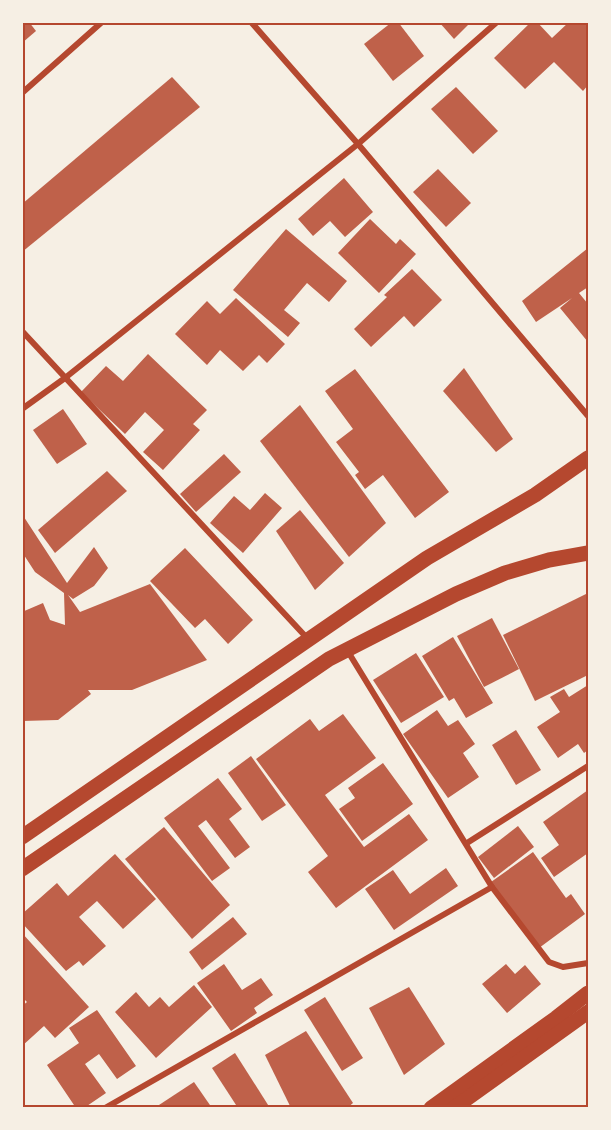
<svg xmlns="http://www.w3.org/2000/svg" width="611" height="1130" font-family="'IBM Plex Sans',sans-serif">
<rect width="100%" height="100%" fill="#f6efe4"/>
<g fill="#bf614a">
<path d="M22 22H29L36 31 22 43Z"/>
<path d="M392 22H398L424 56 393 81 364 44Z"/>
<path d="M439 22H471L454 39Z"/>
<path d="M531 22H537L552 38 569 22H588V85L583 91 554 62 525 89 494 58Z"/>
<path d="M172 77 200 107 22 252V204Z"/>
<path d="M456 87 498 131 473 154 431 109Z"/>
<path d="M438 169 471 203 446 227 413 192Z"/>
<path d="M344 178 373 212 345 237 330 221 313 236 298 219Z"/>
<path d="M370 219 396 244 400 239 416 254 379 293 338 253Z"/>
<path d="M286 229 347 281 329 302 307 283 284 310 300 323 288 337 233 290Z"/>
<path d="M588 248V287L579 293 588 304V342L560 308 572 298 536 322 522 301Z"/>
<path d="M412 269 442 300 414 327 404 316 371 347 354 329 387 297 384 295Z"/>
<path d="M236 298 285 344 267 363 259 355 243 371 220 350 207 365 175 334 207 301 220 314Z"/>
<path d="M148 354 207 410 193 424 200 430 163 470 143 452 164 430 145 412 125 434 81 392 106 366 123 381Z"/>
<path d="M464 368 513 439 496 452 443 391Z"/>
<path d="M355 369 449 492 415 518 383 475 365 489 355 475 359 472 336 442 353 429 325 391Z"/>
<path d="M300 405 386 523 349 557 260 441Z"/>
<path d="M63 409 87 444 57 464 33 430Z"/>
<path d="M224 454 241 472 196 512 180 494Z"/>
<path d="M107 471 127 491 55 553 38 530Z"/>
<path d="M265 493 282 508 243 553 210 523 234 496 250 510Z"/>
<path d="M300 510 344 563 315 590 276 531Z"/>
<path d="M22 514 67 583 94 547 108 568 94 586 73 599 68 595 80 612 150 584 207 660 132 690H88L91 694 58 720 22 721V612L43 603 50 620 65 625 64 593 35 572 22 552Z"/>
<path d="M185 548 253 620 228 644 205 619 195 628 150 581Z"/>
<path d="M588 593V675L535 701 503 635Z"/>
<path d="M492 618 519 669 484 687 457 636Z"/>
<path d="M453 637 493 703 466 718 454 698 449 701 422 656Z"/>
<path d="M416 653 444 697 401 723 373 680Z"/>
<path d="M588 685V750L584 753 578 744 558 758 537 727 560 712 550 697 564 689 569 697Z"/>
<path d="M437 710 448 726 458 720 475 744 463 753 479 777 448 798 403 734Z"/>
<path d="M343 714 376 758 325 795 364 847 409 814 428 840 336 908 308 872 328 856 256 759 310 719 319 731Z"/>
<path d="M516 730 541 770 516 785 492 745Z"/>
<path d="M251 756 286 805 262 821 228 773Z"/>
<path d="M383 763 413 804 362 841 339 809 355 798 348 788Z"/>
<path d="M218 778 242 809 229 819 250 847 235 858 206 820 198 826 230 868 212 881 164 818Z"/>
<path d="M588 790V853L554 877 541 858 559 845 543 822Z"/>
<path d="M518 826 534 847 494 878 478 857Z"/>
<path d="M164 827 230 905 192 939 125 859Z"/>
<path d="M533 852 566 898 571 894 585 914 539 948 491 882Z"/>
<path d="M115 854 156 899 123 929 97 901 79 917 106 946 83 966 79 961 66 971 22 923V914L57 883 68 896Z"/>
<path d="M446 868 458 886 394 930 365 889 393 870 410 894Z"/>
<path d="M233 917 247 934 202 970 189 952Z"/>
<path d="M22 933 89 1007 55 1038 44 1026 22 1046V1006L27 1002 22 997Z"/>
<path d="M224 964 242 990 261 978 273 995 254 1008 257 1013 231 1031 197 983Z"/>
<path d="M506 964 515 974 525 965 541 984 507 1013 482 984Z"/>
<path d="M194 985 212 1007 156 1058 115 1012 136 992 149 1007 160 997 169 1007Z"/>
<path d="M409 987 445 1044 404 1075 369 1008Z"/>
<path d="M325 997 363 1058 342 1071 304 1010Z"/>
<path d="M97 1010 136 1066 117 1079 99 1054 85 1064 106 1093 84 1108H76L47 1065 79 1043 69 1028Z"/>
<path d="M306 1031 353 1103 347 1108H291L265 1055Z"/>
<path d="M235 1053 270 1108H238L212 1068Z"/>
<path d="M194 1082 212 1108H160L159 1105Z"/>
</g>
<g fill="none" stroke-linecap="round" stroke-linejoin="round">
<g stroke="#b5482f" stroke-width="6">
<path d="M251 22 358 144 588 416"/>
<path d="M22 93 102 22"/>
<path d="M22 331 307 638"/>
<path d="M22 409 65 378 358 144 497 22"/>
<path d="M347 650 492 887 549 962 563 967 588 963"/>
<path d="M467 843 588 766"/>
<path d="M105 1108 492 887"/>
</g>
<g stroke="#b5482f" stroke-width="15">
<path d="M22 837 427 558 535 495 588 458"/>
<path d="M22 869 329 659 456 594 505 573 549 560 588 553"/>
<path d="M431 1108 556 1018 588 993"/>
<path d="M454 1108 588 1012"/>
</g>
</g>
<rect width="611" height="1130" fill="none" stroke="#f6efe4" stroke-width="48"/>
<rect x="24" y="24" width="563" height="1082" fill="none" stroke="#b5482f" stroke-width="2"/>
</svg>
